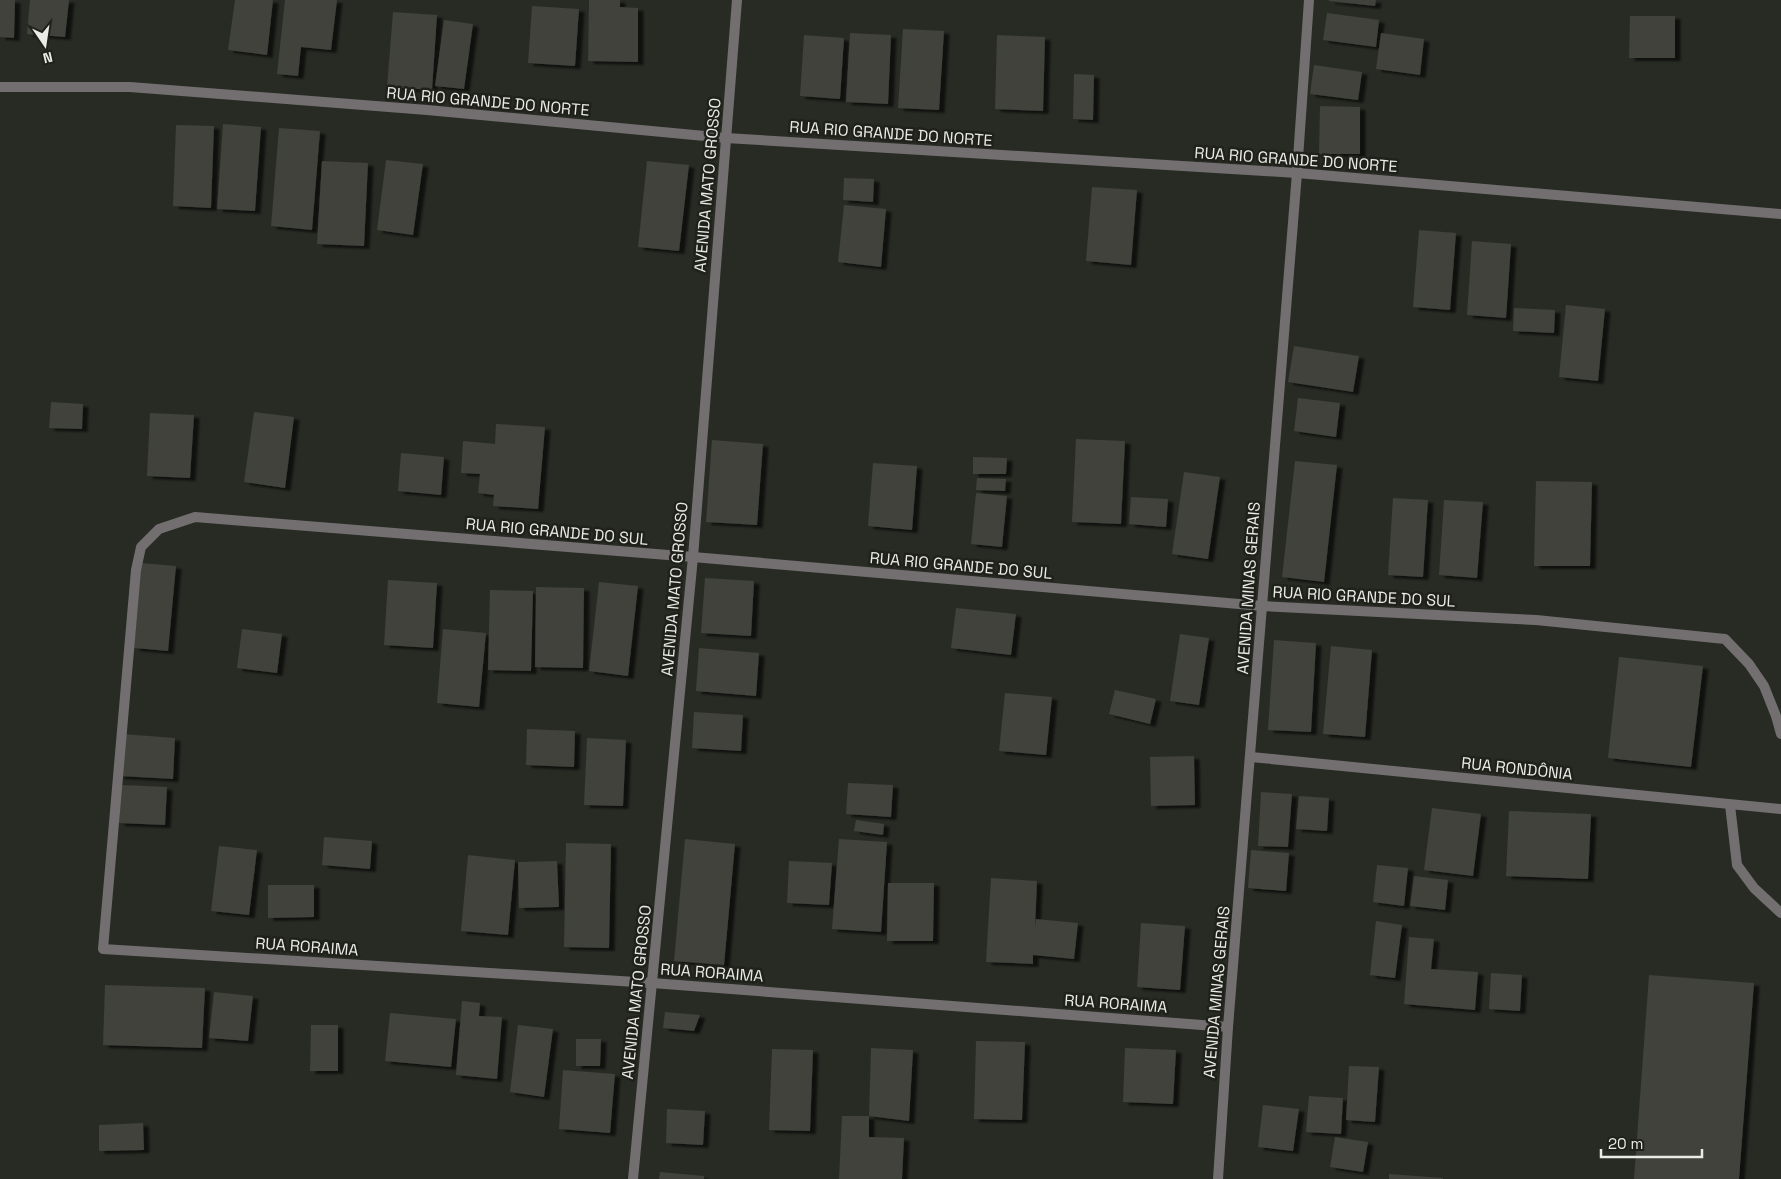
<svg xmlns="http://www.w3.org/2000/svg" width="1781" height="1179" font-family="'Space Grotesk',sans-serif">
<defs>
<filter id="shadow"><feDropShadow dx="5.5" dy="3" stdDeviation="1" flood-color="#0009"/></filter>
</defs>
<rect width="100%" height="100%" fill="#282b24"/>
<g fill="#3f423b" filter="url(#shadow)">
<path d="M0 0H15L14 38 0 37Z"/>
<path d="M30 0H69L65 37 27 34Z"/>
<path d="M235 0H273L267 55 228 50Z"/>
<path d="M285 0H337L331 50 301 47 298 76 277 74Z"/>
<path d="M589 0H620V7L638 8V62L588 61Z"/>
<path d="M1329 0H1376L1375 6 1329 1Z"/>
<path d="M532 6 579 9 575 66 528 63Z"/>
<path d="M393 12 437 15 432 90 387 87Z"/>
<path d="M1327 13 1379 20 1376 47 1323 40Z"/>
<path d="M1630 16H1675V58H1629Z"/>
<path d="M444 20 473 24 464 89 435 86Z"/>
<path d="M903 29 944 31 939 110 898 108Z"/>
<path d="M850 33 891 35 888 104 846 102Z"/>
<path d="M1381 33 1424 39 1420 75 1376 69Z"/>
<path d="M804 35 844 38 840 99 800 96Z"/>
<path d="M997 35 1045 37 1043 111 995 109Z"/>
<path d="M1314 65 1362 72 1358 100 1310 94Z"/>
<path d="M1074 74 1094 75 1093 120 1073 119Z"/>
<path d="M1320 106 1360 107V154H1319Z"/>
<path d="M223 124 261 127 255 211 217 209Z"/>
<path d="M176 125 214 126 211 208 173 206Z"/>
<path d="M279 128 320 131 312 230 271 226Z"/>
<path d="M386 160 423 164 413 235 377 230Z"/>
<path d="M322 161 368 163 364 246 317 244Z"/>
<path d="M647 161 689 165 679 251 638 247Z"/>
<path d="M844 178 874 179 873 202 843 200Z"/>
<path d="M1092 187 1137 190 1131 265 1086 261Z"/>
<path d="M844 205 886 209 881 267 838 262Z"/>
<path d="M1419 230 1456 233 1450 310 1413 307Z"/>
<path d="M1472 241 1511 244 1506 318 1467 315Z"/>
<path d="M1566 305 1605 309 1598 381 1559 377Z"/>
<path d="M1514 308 1555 310 1554 333 1513 331Z"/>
<path d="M1294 346 1359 356 1353 392 1288 382Z"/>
<path d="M1298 398 1340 403 1336 437 1294 431Z"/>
<path d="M51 402 83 404 82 429 49 428Z"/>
<path d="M254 412 294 417 285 488 244 482Z"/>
<path d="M150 413 194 415 190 478 147 476Z"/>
<path d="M496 424 545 427 538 509 493 506 494 495 478 493 480 474 461 473 463 441 495 444Z"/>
<path d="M1076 439 1125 441 1121 524 1072 522Z"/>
<path d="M712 440 763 444 757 525 706 522Z"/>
<path d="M401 453 444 457 441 495 398 491Z"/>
<path d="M973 457 1007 458 1006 474H973Z"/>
<path d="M1295 461 1337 465 1324 582 1282 577Z"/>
<path d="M873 463 917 466 912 530 868 526Z"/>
<path d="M1184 472 1220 477 1208 559 1172 554Z"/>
<path d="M977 478 1006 479 1005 491 976 490Z"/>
<path d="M1536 481 1592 482 1590 566H1534Z"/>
<path d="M976 493 1007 496 1002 547 971 544Z"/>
<path d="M1131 497 1168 499 1166 527 1129 524Z"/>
<path d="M1393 498 1428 500 1423 577 1388 575Z"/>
<path d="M1444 500 1483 502 1477 578 1439 575Z"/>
<path d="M141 563 176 566 168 651 134 648Z"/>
<path d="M705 578 754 581 751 636 701 633Z"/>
<path d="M388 580 437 583 433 648 384 645Z"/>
<path d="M599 582 638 586 628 676 589 671Z"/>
<path d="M536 587 584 588 583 668 535 667Z"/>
<path d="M490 590 533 591 531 671 488 670Z"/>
<path d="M956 608 1016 614 1011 655 951 648Z"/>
<path d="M242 629 282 634 277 673 237 668Z"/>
<path d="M443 629 486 633 479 707 437 703Z"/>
<path d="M1180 634 1209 638 1199 705 1170 701Z"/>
<path d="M1274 640 1316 643 1311 732 1268 730Z"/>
<path d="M1331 646 1372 650 1365 737 1323 734Z"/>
<path d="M699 648 759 653 756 696 696 691Z"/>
<path d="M1619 657 1703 666 1691 767 1608 758Z"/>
<path d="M1115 690 1156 699 1150 724 1109 714Z"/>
<path d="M1005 693 1052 697 1046 755 999 751Z"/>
<path d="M694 712 743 715 741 751 692 748Z"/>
<path d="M527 729 575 731 574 767 526 765Z"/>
<path d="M122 734 175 738 173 779 119 776Z"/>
<path d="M587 738 626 740 623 806 584 805Z"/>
<path d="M1194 756 1195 805 1151 806 1150 757Z"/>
<path d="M848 783 893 785 891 817 846 814Z"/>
<path d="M121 785 167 787 165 825 119 823Z"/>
<path d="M1261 792 1292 794 1288 847 1258 846Z"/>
<path d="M1299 796 1329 798 1327 831 1296 829Z"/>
<path d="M1432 808 1481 814 1473 876 1424 870Z"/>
<path d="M1509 811 1591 814 1588 879 1506 876Z"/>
<path d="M856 820 884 824 883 835 854 831Z"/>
<path d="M324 837 372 841 370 869 322 865Z"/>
<path d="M685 839 735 844 724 965 674 961Z"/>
<path d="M839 839 887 842 881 932 832 929Z"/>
<path d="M566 843 611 844 609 948 564 947Z"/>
<path d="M219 846 257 850 249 915 211 911Z"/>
<path d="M1251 850 1289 853 1286 891 1248 888Z"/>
<path d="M468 855 515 860 508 935 461 931Z"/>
<path d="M557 861 559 907 519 908 518 862Z"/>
<path d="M789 861 832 863 829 905 787 903Z"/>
<path d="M1377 865 1408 868 1404 906 1373 902Z"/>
<path d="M1414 876 1448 880 1445 910 1410 906Z"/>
<path d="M991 878 1037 881 1035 928 1036 919 1078 923 1074 959 1033 955V964L986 962Z"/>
<path d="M888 883H934L933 941H887Z"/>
<path d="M268 885H314V917L268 918Z"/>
<path d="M1376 921 1402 925 1395 978 1370 975Z"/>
<path d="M1141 923 1185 926 1180 990 1137 987Z"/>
<path d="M1409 937 1434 939 1431 969 1478 972 1475 1010 1404 1004Z"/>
<path d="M1491 973 1522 975 1520 1011 1489 1009Z"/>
<path d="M1649 975 1754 983 1739 1179H1634Z"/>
<path d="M105 985 205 988 202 1048 103 1045Z"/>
<path d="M214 992 253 996 248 1041 209 1038Z"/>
<path d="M462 1001 480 1003 479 1016 502 1017 497 1079 456 1075Z"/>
<path d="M665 1012 700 1015 694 1031 663 1028Z"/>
<path d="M390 1013 456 1019 451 1067 385 1061Z"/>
<path d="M311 1025H338V1071H310Z"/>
<path d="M518 1025 553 1029 544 1097 510 1092Z"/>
<path d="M576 1039H601L600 1066H576Z"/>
<path d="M976 1041 1025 1042 1022 1120 974 1119Z"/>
<path d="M871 1048 913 1050 909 1121 869 1116Z"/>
<path d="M1125 1048 1176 1050 1173 1104 1123 1102Z"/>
<path d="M772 1049 813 1050 810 1131 769 1130Z"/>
<path d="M1349 1066 1379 1067 1375 1122 1346 1120Z"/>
<path d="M563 1070 615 1074 610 1133 559 1129Z"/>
<path d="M1309 1096 1343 1098 1341 1134 1306 1132Z"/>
<path d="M1263 1105 1299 1109 1293 1151 1258 1147Z"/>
<path d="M667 1109 705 1111 703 1145 666 1143Z"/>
<path d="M842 1116H869V1137L904 1138 902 1179H839Z"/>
<path d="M143 1123 144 1150 99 1151V1125Z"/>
<path d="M1335 1137 1368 1142 1363 1172 1330 1167Z"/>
<path d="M660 1172 704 1176V1179H659Z"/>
<path d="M1389 1174 1443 1178V1179H1389Z"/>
</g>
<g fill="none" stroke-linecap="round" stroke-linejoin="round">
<g stroke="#736f71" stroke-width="10">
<path d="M0 87H130L427 110 726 138 1297 173 1781 214"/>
<path d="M1251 757 1781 809"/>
<path d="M1730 805 1737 865 1754 888 1781 913"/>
<path d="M1228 1027 652 983 103 949 136 570 141 547 159 529 195 517 693 557 1262 606 1536 620 1725 639 1749 664 1764 686 1776 716 1781 734"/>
<path d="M633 1179 693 557 737 0"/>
<path d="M1218 1179 1228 1027 1297 173 1309 0"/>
</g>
</g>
<g text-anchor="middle" stroke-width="5" stroke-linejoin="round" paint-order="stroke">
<g font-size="16" fill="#eaebe7" stroke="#1f211a">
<text transform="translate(488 101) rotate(5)" y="6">RUA RIO GRANDE DO NORTE</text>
<text transform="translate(891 133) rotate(4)" y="6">RUA RIO GRANDE DO NORTE</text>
<text transform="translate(1296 159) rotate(4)" y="6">RUA RIO GRANDE DO NORTE</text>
<text transform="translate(707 185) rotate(-85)" y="6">AVENIDA MATO GROSSO</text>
<text transform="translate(557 531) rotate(5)" y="6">RUA RIO GRANDE DO SUL</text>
<text transform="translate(961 565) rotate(5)" y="6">RUA RIO GRANDE DO SUL</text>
<text transform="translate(1248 588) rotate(-86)" y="6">AVENIDA MINAS GERAIS</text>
<text transform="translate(674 589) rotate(-85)" y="6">AVENIDA MATO GROSSO</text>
<text transform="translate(1364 596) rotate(3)" y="6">RUA RIO GRANDE DO SUL</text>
<text transform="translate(1517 768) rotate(6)" y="6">RUA RONDÔNIA</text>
<text transform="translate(307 946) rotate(4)" y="6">RUA RORAIMA</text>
<text transform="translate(712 972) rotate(4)" y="6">RUA RORAIMA</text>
<text transform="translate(636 992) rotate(-84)" y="6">AVENIDA MATO GROSSO</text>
<text transform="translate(1216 992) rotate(-85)" y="6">AVENIDA MINAS GERAIS</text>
<text transform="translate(1116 1003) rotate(4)" y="6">RUA RORAIMA</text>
</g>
</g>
<g transform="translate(45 45) rotate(167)" stroke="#1f211a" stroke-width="4" paint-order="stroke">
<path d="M0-4L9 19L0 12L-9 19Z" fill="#eaebe7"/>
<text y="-8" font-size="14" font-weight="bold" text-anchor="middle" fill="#eaebe7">N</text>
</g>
<path d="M1601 1149v8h101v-8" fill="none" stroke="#eaebe7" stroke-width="2.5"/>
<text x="1608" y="1149" font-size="15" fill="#eaebe7" stroke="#1f211a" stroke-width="4" paint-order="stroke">20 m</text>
</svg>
